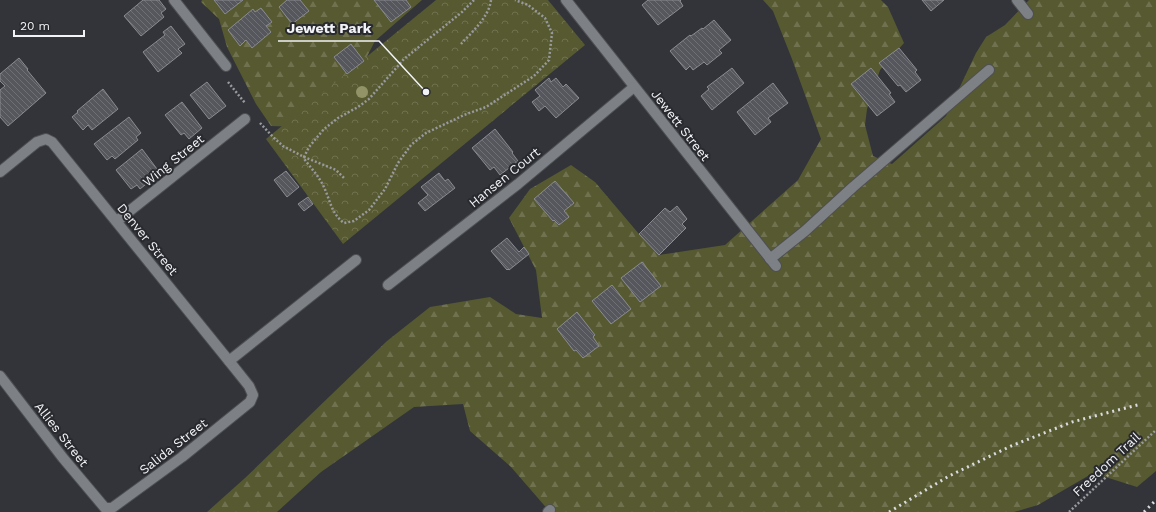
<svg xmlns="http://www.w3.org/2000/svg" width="1156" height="512" font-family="'Work Sans',sans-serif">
<defs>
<pattern id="forest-firs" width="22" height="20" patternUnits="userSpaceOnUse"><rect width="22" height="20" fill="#575931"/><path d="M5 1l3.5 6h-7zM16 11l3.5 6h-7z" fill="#70714f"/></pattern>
<pattern id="park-crowns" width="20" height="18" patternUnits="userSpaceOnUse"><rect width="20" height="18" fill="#575931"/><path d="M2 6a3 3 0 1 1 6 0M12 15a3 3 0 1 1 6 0" fill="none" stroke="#70714f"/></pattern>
<pattern id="building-back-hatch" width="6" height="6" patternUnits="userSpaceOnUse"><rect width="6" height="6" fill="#55575d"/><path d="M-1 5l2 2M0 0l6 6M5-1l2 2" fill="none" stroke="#6e7075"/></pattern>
</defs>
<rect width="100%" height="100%" fill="#323439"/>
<g fill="url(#forest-firs)">
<path d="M202 0H422L375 41 357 76 299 127 271 126 256 104 227 47 219 19 201 2Z"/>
<path d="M763 0H881L888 7 904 43 880 70 867 109 865 125 873 156 892 164 946 116 976 53 986 37 1005 25 1029 0H1156V471L1137 487 1093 473 1038 505 1014 512H550L511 467 470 431 463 404 414 407 321 472 277 512H207L245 478 387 341 430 307 490 297 516 314 542 318 536 270 509 218 530 189 571 165 595 182 639 234 659 255 725 245 798 180 821 139 792 59 773 11Z"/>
</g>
<path fill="url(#park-crowns)" d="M436 0H548L585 45 343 244 266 139Z"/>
<g fill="url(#building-back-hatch)" stroke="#8a8c92">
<path d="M143 0H159L166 9 161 13 164 17 141 36 124 16Z"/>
<path d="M214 0H243L225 14Z"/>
<path d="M287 0H300L309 11 292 24 279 7Z"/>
<path d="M374 0H406L411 7 391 22Z"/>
<path d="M648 0H681L680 1 683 6 658 25 642 5Z"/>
<path d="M922 0H944L931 11Z"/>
<path d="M261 8 272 22 266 26 271 32 252 48 246 40 240 46 228 30 253 9 255 12Z"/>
<path d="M714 20 731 40 719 50 722 53 707 65 704 62 693 70 690 66 686 70 670 51 690 35 691 36 702 28 703 29Z"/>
<path d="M171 26 185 44 178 49 182 53 158 72 143 52 165 35 163 32Z"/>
<path d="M351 44 364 61 347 74 334 57Z"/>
<path d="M899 48 917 70 915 72 921 80 906 92 900 85 898 86 879 63Z"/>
<path d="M19 58 28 69 27 70 46 93 8 126 0 117V90L5 86 0 81V74Z"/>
<path d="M732 68 744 83 712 110 701 96 709 89 707 87Z"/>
<path d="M871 68 891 93 889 94 895 102 877 116 851 84Z"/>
<path d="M549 78 551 82 556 78 563 87 566 84 579 98 556 118 545 106 539 111 532 102 540 96 535 90Z"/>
<path d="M207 82 226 106 209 119 190 95Z"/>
<path d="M773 83 788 103 768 118 771 122 755 135 737 112Z"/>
<path d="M103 89 118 109 92 130 88 125 83 130 72 117 78 112 77 111Z"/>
<path d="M182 102 202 128 189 139 184 133 181 135 165 115Z"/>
<path d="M129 117 141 133 136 137 138 140 115 159 112 156 107 160 94 144Z"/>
<path d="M495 129 513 152 512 153 518 161 500 175 494 167 490 170 472 148Z"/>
<path d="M142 149 160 173 140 189 137 185 131 189 116 170Z"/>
<path d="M286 171 299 187 287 197 274 180Z"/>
<path d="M439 173 445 181 448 179 455 188 425 211 418 203 428 195 421 187Z"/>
<path d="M555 181 574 203 564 211 569 217 559 225 554 220 553 221 534 199Z"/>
<path d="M308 197 313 204 304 211 298 204Z"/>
<path d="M677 206 687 219 682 224 686 228 659 255 639 234 665 208 670 212Z"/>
<path d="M507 238 519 252 524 247 529 254 509 270 508 269 507 270 491 251Z"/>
<path d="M642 262 661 286 640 302 621 278Z"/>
<path d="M612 285 631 309 611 324 592 301Z"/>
<path d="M577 312 595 335 593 337 599 346 583 358 576 350 574 351 557 329Z"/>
</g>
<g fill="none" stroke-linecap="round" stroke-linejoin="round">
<defs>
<g id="minor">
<path d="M174 0 226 66"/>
<path d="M566 0 776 266"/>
<path d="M1017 0 1028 14"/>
<path d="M0 172 37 142 46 139 52 142 229 361 249 386 253 395 250 402 182 457 112 508H105L63 458 0 376"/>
<path d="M117 221 245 119"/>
<path d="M770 259 805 231 853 187 989 70"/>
<path d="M388 285 518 184 634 87"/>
<path d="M229 361 356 260"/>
<path d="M548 512 550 510"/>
</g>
</defs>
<use href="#minor" stroke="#4e5053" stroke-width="12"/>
<g stroke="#999a9e" stroke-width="2.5" stroke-dasharray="2 2" stroke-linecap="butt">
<path d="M474 0 462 12 404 59 369 99 358 107 338 118 324 129 309 147 304 157 305 160C310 167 316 173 320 180 330 195 329 212 344 223L354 221 369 210 385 189 398 163 411 145 426 133 464 115 486 107 534 76 549 60 552 33 545 18 528 5 515 0"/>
<path d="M461 44C472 32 489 17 491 0"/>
<path d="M228 82 245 103"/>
<path d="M260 123 274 138 283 146 304 157 336 170 345 179"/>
<path d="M1069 512 1156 430"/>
</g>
<use href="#minor" stroke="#7d8085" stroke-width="10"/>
<g stroke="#dadcdf" stroke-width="3" stroke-dasharray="2 4" stroke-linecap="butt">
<path d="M889 512 949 476 1011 446 1072 422 1141 404"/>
<path d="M1144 512 1156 500"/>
</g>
</g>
<circle fill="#929467" cx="362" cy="92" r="6"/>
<g text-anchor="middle" stroke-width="4" stroke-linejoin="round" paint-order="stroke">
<g font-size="13" fill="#f2f3f6" stroke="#282a2f">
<text transform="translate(681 125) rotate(52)" y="5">Jewett Street</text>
<text transform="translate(173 160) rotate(-39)" y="5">Wing Street</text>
<text transform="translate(504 177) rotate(-39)" y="5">Hansen Court</text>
<text transform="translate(148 239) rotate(51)" y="5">Denver Street</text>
<text transform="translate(62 434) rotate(52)" y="5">Allies Street</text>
<text transform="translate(173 446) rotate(-38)" y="5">Salida Street</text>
<text transform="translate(1106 464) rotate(-43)" y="5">Freedom Trail</text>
</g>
</g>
<path fill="none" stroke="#f2f3f6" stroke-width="1.5" d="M426 92L379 41H278"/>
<circle fill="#f2f3f6" stroke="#282a2f" stroke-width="1.5" cx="426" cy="92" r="4"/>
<g font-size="14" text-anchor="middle" font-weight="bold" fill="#f2f3f6" stroke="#282a2f" stroke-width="4" stroke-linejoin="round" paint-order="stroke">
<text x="329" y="33">Jewett Park</text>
</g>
<path d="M14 30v6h70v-6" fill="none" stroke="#f2f3f6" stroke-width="2"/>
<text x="20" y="30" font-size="12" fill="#f2f3f6" stroke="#282a2f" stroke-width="3" paint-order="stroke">20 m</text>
</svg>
